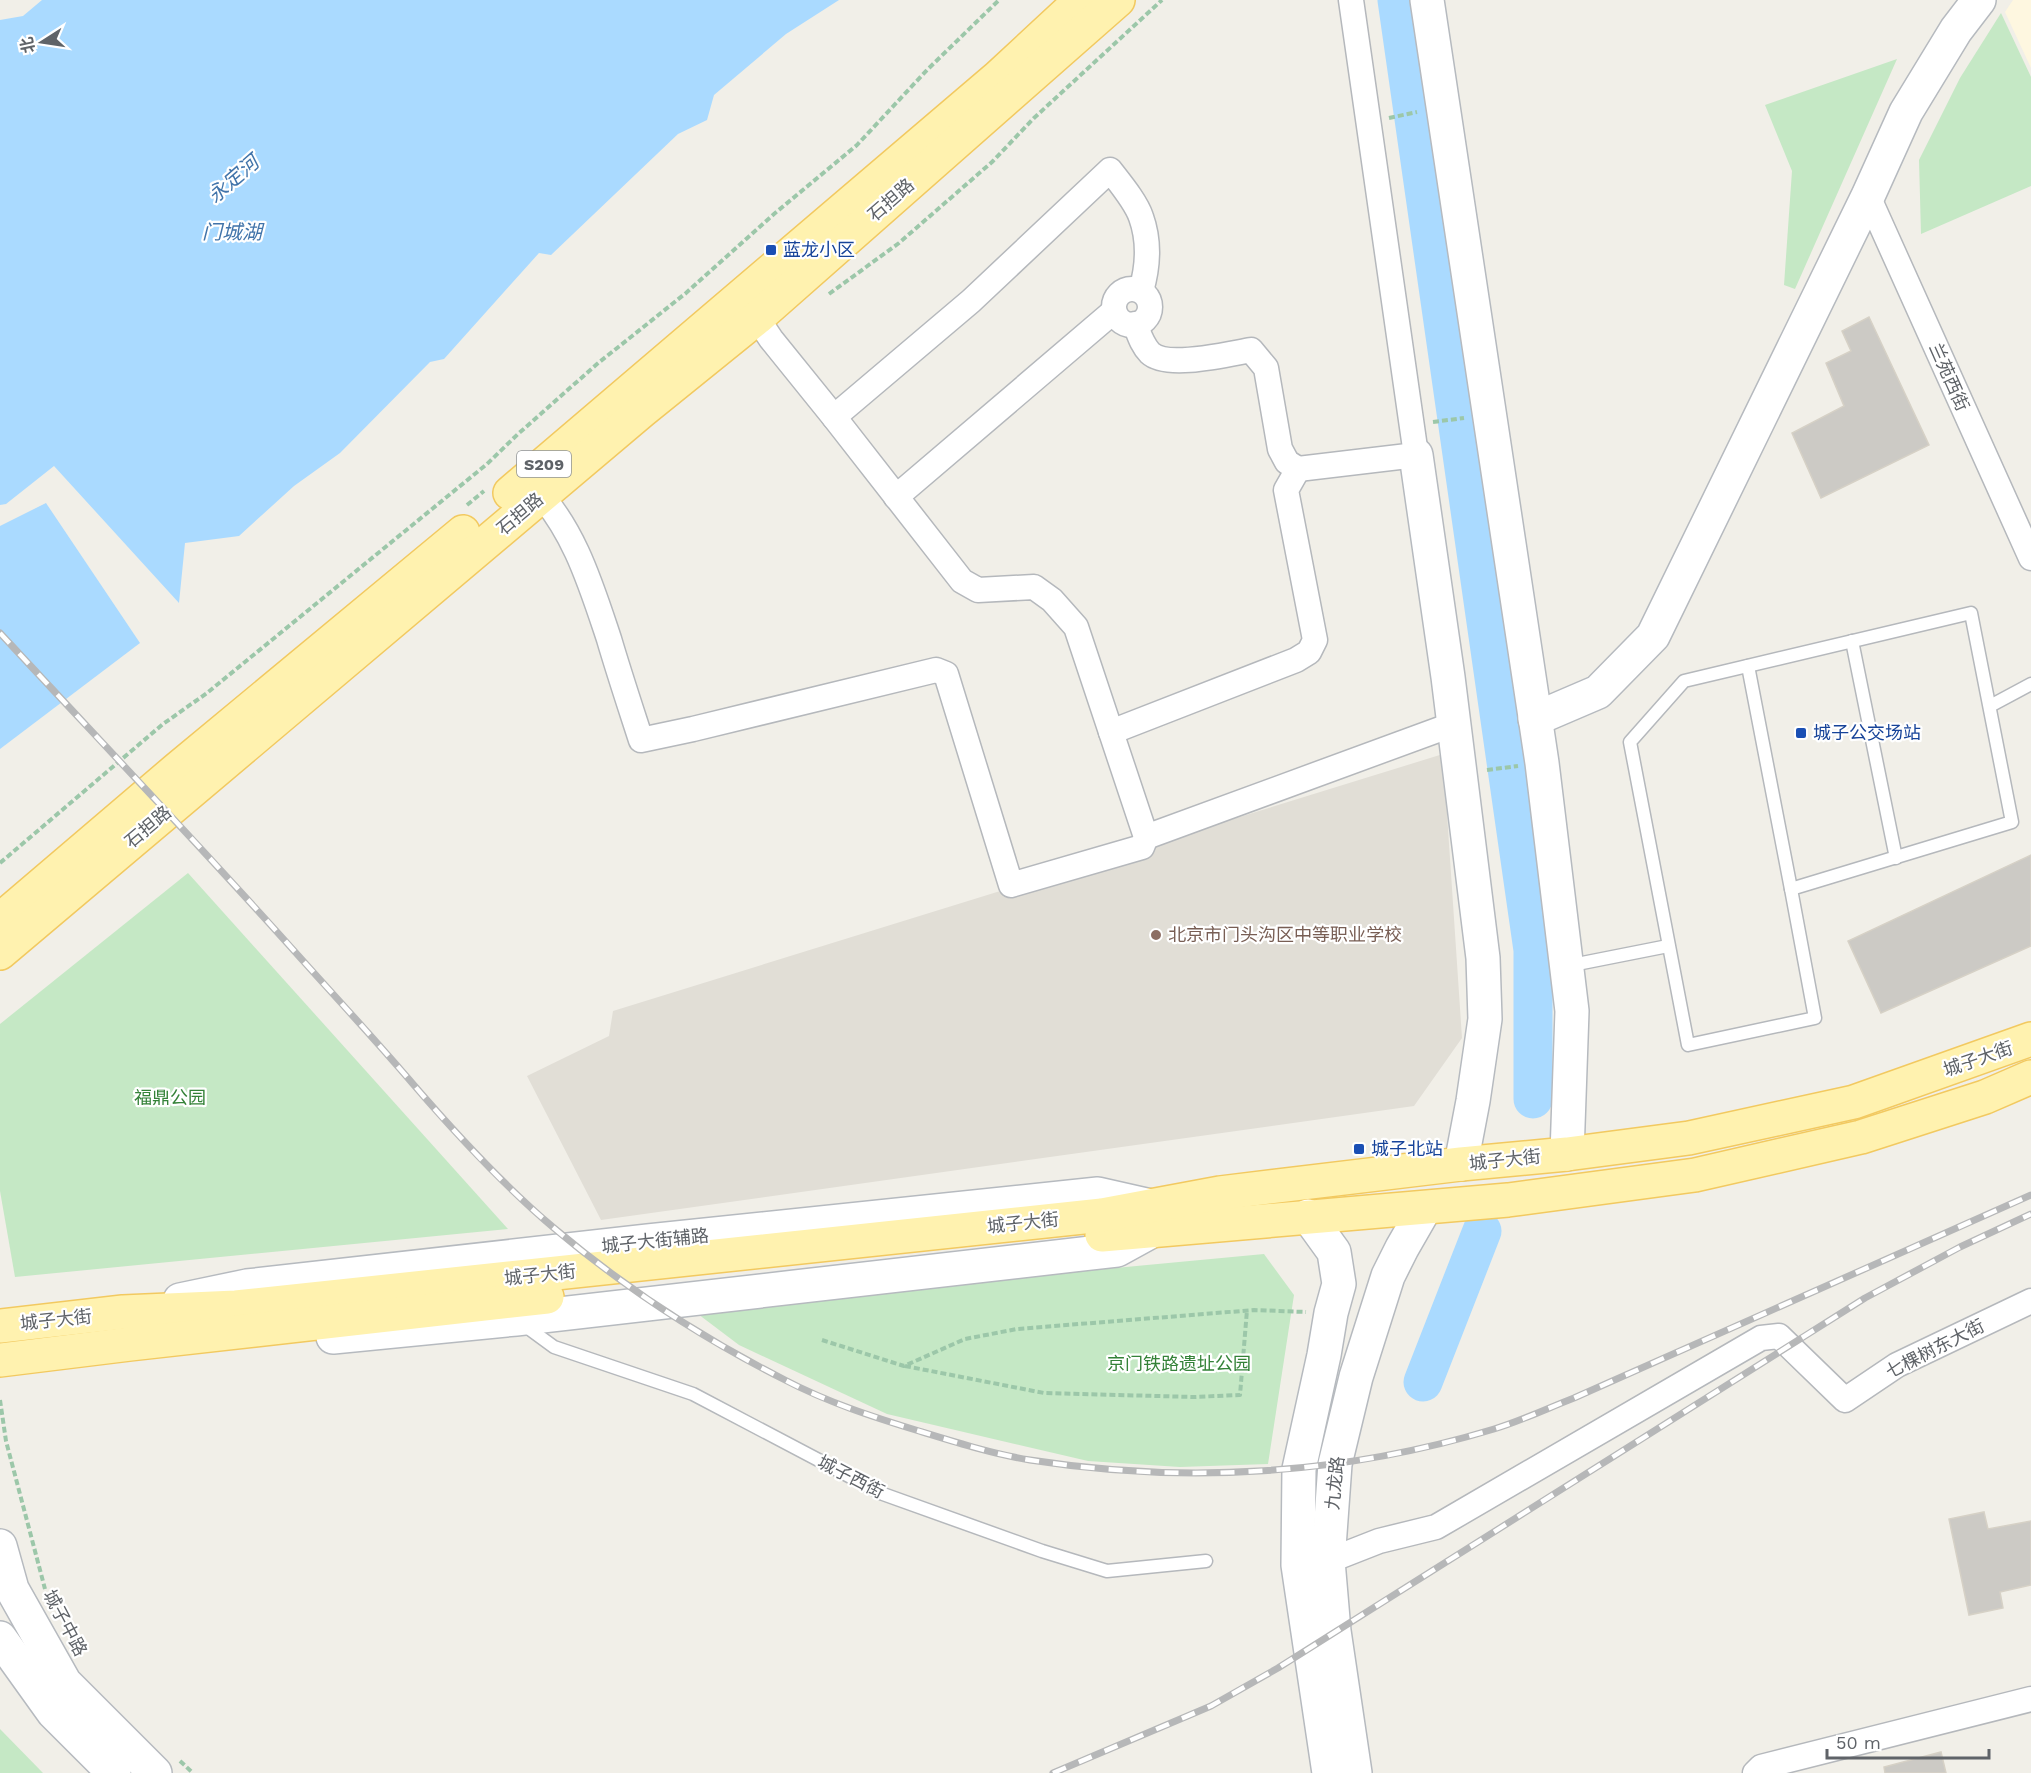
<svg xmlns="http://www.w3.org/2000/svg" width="2031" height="1773" font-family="'Work Sans','Noto Sans SC',sans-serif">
<rect width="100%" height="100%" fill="#f1efe8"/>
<path fill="#fef7e0" d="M2013 0H2031V68L2005 12Z"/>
<path fill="#e1ded6" d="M1443 754 1462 1038 1414 1106 601 1220 527 1076 609 1036 613 1011Z"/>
<g fill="#c5e8c5">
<path d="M2001 13 2031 77V186L1921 234 1919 160 1960 78Z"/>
<path d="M1897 59 1795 289 1784 285 1792 171 1765 105Z"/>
<path d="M188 873 508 1229 15 1277 0 1191V1024Z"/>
<path d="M1264 1254 1294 1295 1268 1464 1180 1467 1088 1461 887 1414 739 1345 690 1308Z"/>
<path d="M0 1729 43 1773H0Z"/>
</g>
<g fill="#aadaff">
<path d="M42 0H839L786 34 714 95 707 120 678 134 551 255 539 253 444 359 430 362 340 453 294 486 239 536 185 543 179 603 54 466 6 504 0 505V20L23 16Z"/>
<path d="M46 503 140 643 0 749V526Z"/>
</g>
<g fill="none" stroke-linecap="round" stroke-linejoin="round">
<g stroke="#aadaff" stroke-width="39">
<path d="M1397 0 1533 950V1099"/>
<path d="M1423 1382 1482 1231"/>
</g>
</g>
<g fill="#cccac5" stroke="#d6d1c6" stroke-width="1.5">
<path d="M1869 317 1929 445 1821 498 1792 433 1844 406 1826 363 1851 351 1842 331Z"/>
<path d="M2031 855V946L1881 1013 1848 941Z"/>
<path d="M1984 1512 1988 1529 2031 1521V1585L2000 1592 2003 1608 1969 1615 1949 1519Z"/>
<path d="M1941 1752 1946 1773H1885L1884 1767Z"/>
</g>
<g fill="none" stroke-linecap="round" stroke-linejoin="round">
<defs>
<g id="lane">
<path d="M1971 613 2012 822 1791 889 1815 1018 1688 1045 1630 742 1684 681Z"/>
<path d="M1852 641 1896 858"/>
<path d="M1748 666 1791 889"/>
<path d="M1990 706 2031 684"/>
<path d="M1567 966 1668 946"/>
<path d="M524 1325 554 1347 693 1394 883 1494 1042 1551 1107 1571 1206 1561"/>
</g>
<g id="street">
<path d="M1868 196 2031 558"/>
<circle cx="1132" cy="307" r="18"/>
<path d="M1135 324C1139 334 1142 345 1150 353 1167 369 1228 354 1251 350L1266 368 1280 449 1287 462 1298 469 1416 455 1351 0"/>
<path d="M834 417 971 301 1110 170C1120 183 1136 202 1141 217 1150 242 1148 267 1141 291"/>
<path d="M531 485C573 525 591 585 609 639 619 673 630 706 641 740L693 729 936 670 946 674 1011 885 1142 847 1146 837 1076 627 1052 600 1034 587 978 590 962 581 834 417 771 339 757 318"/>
<path d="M896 497 1114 311"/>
<path d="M1111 732 1296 660 1309 652 1315 640 1286 490 1298 469"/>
<path d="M1146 837 1454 724"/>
<path d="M1328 1561 1379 1541 1436 1527 1761 1338 1779 1336 1845 1400 1897 1365 2031 1301"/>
<path d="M1755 1773 1761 1767 2031 1699"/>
</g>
<g id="secondary">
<path d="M1427 0 1542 763 1572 1011 1567 1154"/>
<path d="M1416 455 1448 677 1483 958 1485 1019 1473 1101 1461 1164"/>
<path d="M1535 719 1598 692 1653 636 1868 196 1906 112 1956 30 1979 0"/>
<path d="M1308 1216 1334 1252 1339 1284 1331 1313 1324 1355 1299 1469 1298 1565 1329 1773"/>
<path d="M180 1300 247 1286 648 1241 1098 1194 1151 1206"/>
<path d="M333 1337 516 1319 1117 1250 1148 1233"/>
<path d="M0 1546 12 1589 65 1683 155 1773"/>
<path d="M0 1638 53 1712 114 1773"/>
<path d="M1355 1773 1334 1631 1328 1561 1335 1464 1356 1377 1388 1276 1402 1248 1425 1208"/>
</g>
<g id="primary">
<path d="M510 493 998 77 1081 0"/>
<path d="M0 920 177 769 463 532"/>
<path d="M0 953 642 411 757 318 1118 0"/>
<path d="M1102 1235 1508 1200 1695 1175 1861 1137 1985 1097 2031 1077"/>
<path d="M0 1326 123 1312 236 1307 1102 1215 1220 1193 1461 1164 1567 1154 1689 1138 1854 1102 2031 1039"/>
<path d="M0 1360 130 1344 547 1297"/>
</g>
</defs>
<use href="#lane" stroke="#b5b8bc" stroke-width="15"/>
<use href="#street" stroke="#b5b8bc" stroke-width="27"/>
<use href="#secondary" stroke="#b6babf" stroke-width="36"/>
<use href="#primary" stroke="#f2c960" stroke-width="36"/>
<g stroke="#9cc7a9" stroke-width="4" stroke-dasharray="6 3" stroke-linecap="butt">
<path d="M1389 118 1417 112"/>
<path d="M829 294 899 243 992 162 1034 118 1162 0"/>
<path d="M1433 422 1464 418"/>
<path d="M467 505 484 491"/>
<path d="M1487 770 1518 766"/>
<path d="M0 863 163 724 207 693 487 464 518 434 597 364 686 293 774 214 857 145 927 70 999 0"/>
<path d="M822 1340 904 1366 965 1339 1017 1329 1254 1310 1306 1312"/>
<path d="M905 1366 1044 1393 1194 1397 1240 1395 1247 1310"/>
<path d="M0 1400 6 1441 45 1589"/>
<path d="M180 1761 193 1773"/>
</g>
<use href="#lane" stroke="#fff" stroke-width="12"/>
<use href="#street" stroke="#fff" stroke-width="24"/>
<use href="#secondary" stroke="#fff" stroke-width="33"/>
<use href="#primary" stroke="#fff2af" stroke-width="33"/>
<defs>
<g id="rail">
<path d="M0 633C102 743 205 851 305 963 341 1003 378 1043 413 1084 457 1135 503 1185 554 1228 625 1288 702 1338 785 1380 827 1402 873 1417 919 1431 955 1442 993 1454 1030 1460 1185 1484 1343 1475 1494 1429 1521 1421 1548 1408 1574 1398L2031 1195"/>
<path d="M1053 1773 1211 1706 1278 1668 1865 1298 1960 1247 2031 1214"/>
</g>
</defs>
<use href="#rail" stroke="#b6b7b8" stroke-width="7"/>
<use href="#rail" stroke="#fff" stroke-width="4.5" stroke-dasharray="14" stroke-linecap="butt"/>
</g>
<g fill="#1a4fb4" stroke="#fff" stroke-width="2">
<rect x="765" y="244" width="12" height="12" rx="3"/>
<rect x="1795" y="727" width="12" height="12" rx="3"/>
<rect x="1353" y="1143" width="12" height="12" rx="3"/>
</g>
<circle fill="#8d6e63" stroke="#fff" stroke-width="2" cx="1156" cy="935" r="6"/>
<g text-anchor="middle" stroke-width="4.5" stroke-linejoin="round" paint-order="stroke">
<rect fill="#fff" stroke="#8f9295" stroke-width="1.5" x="517" y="451" width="54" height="26" rx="4.5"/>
<g font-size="16" font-weight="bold" fill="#5f6368">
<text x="544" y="470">S209</text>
</g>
<g font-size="18" fill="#5f6368" stroke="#fff">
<text transform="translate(891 200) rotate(-41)" y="6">石担路</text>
<text transform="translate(1949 377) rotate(66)" y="6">兰苑西街</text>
<text transform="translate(520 514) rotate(-40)" y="6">石担路</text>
<text transform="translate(148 827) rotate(-40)" y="6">石担路</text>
<text transform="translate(1978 1059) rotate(-19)" y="6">城子大街</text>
<text transform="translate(1505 1160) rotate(-6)" y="6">城子大街</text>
<text transform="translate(1023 1223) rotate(-6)" y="6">城子大街</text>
<text transform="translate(655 1241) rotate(-6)" y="6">城子大街辅路</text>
<text transform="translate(540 1275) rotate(-6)" y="6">城子大街</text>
<text transform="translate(56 1320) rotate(-6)" y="6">城子大街</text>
<text transform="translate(1935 1349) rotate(-27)" y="6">七棵树东大街</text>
<text transform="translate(851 1477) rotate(27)" y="6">城子西街</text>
<text transform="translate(1335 1483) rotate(-84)" y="6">九龙路</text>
<text transform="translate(65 1623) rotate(62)" y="6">城子中路</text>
</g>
<g font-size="18" fill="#164399" stroke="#fff" text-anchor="start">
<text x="783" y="256">蓝龙小区</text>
<text x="1813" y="739">城子公交场站</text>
<text x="1371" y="1155">城子北站</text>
</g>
<g font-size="18" fill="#785e54" stroke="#fff" text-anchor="start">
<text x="1168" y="941">北京市门头沟区中等职业学校</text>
</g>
<g font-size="18" fill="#348238" stroke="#fff">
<text x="170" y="1104">福鼎公园</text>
<text x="1179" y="1370">京门铁路遗址公园</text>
</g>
<g font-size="20" font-style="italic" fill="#4174aa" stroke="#fff">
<text transform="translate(233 179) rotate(-41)" y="7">永定河</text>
<text x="232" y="239">门城湖</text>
</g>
</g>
<g transform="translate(42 42) rotate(258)" stroke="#ffffff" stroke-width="4.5" paint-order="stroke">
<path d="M0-4.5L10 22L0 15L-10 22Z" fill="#5f6368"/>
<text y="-9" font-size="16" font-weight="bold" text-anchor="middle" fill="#5f6368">北</text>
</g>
<path d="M1827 1749v9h162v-9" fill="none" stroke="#5f6368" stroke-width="3"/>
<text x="1836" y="1749" font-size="18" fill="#5f6368" stroke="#ffffff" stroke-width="4.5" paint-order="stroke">50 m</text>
</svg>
